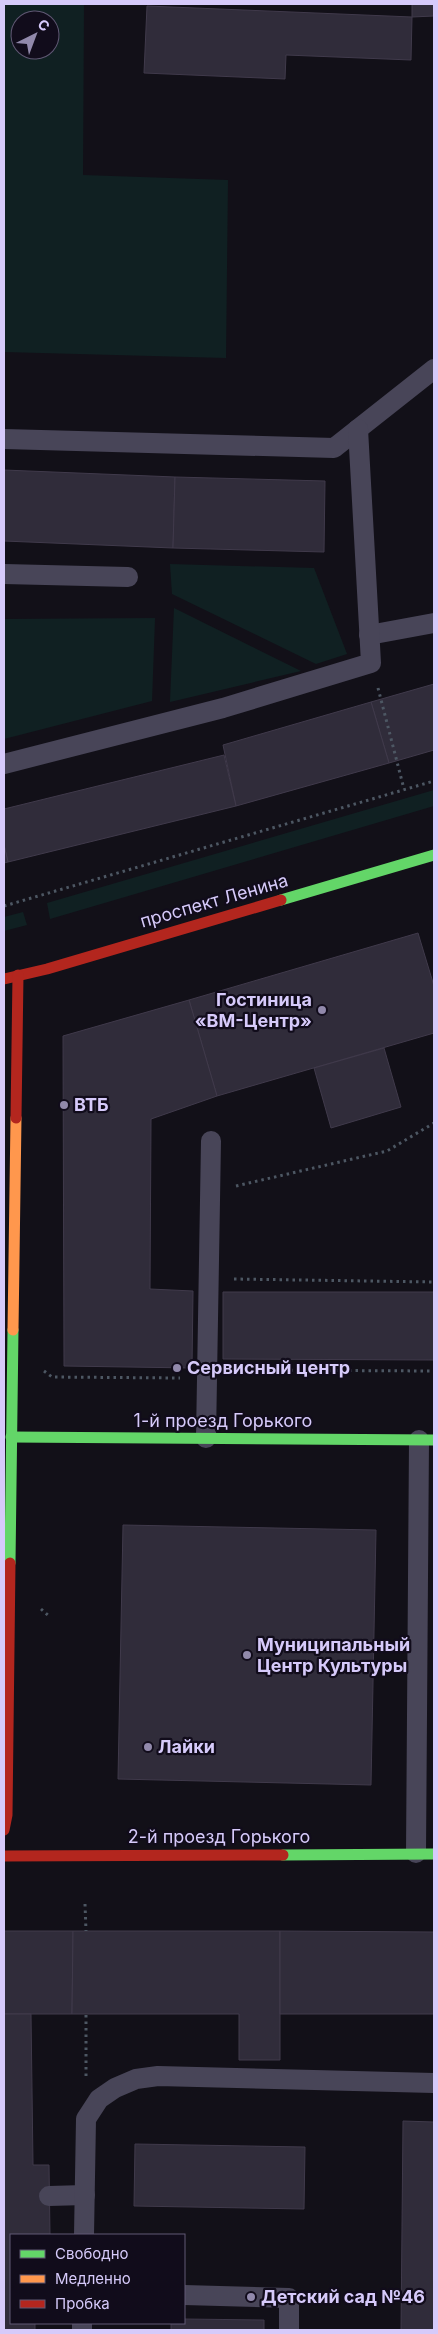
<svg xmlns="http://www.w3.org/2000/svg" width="438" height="2334" font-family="Inter,sans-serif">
<rect width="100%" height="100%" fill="#121018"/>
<g fill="#102022" fill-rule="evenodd">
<path d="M4 4H84L83 175 228 180 226 358 4 352ZM20 20H50V50H20Z"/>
<path d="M170 564 314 568 347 654 316 664 172 594Z"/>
<path d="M174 608 301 671 170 702Z"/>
<path d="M155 618 152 701 4 739V619Z"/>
<path d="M434 790V806L50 919 47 903Z"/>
<path d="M23 912 27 925 4 931V917Z"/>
</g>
<g fill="#302c3a" stroke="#403a4b">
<path d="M412 4H434V16L412 17Z"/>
<path d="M147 6 412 17 411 60 286 55 285 79 144 73Z"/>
<path d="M4 470 175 477 173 548 4 541Z"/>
<path d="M175 477 325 481 324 552 173 548Z"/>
<path d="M434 684V750L389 763 371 702Z"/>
<path d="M371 702 389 763 236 806 223 745Z"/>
<path d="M224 755 236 806 8 862 4 845V809Z"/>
<path d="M4 845 8 862 4 863Z"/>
<path d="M418 933 434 986V1033L217 1096 189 1000Z"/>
<path d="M189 1000 217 1096 151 1119 150 1289 193 1291 192 1368 64 1366 63 1036Z"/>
<path d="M384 1048 401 1107 331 1128 314 1068Z"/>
<path d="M223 1292H434V1360L223 1359Z"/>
<path d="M123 1525 376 1530 371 1785 118 1779Z"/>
<path d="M4 1931H73L72 2014H4Z"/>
<path d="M73 1931H280V2060H239V2014H72Z"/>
<path d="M280 1931 434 1932V2014H280Z"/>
<path d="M4 2014H31L33 2165H49L50 2235H11V2323H35V2330H4Z"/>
<path d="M403 2121 434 2122V2330H401Z"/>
<path d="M135 2144 305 2147 304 2209 134 2206Z"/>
<path d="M184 2319 264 2320V2330H171V2323H184Z"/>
</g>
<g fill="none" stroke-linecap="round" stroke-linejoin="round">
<g stroke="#4d5763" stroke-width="3" stroke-dasharray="2.5 4" stroke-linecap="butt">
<path d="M378 688 404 789"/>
<path d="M4 906 434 781"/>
<path d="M236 1186 387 1151 434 1123"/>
<path d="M234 1279 434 1282"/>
<path d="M232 1370 434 1371"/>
<path d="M44 1371 52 1377 180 1378"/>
<path d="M41 1609 50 1617"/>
<path d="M85 1904 86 1931"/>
<path d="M86 2076V2014"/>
</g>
<g stroke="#484558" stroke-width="20">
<path d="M4 439 334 448 434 369"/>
<path d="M4 574 128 577"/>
<path d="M369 635 434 623"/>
<path d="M4 764 223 708 371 663 358 429"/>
<path d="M206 1438 211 1141"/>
<path d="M416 1853 419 1440"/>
<path d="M49 2196 85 2195"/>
<path d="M84 2235 86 2119 99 2099 115 2088 136 2079 158 2076 434 2083"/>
<path d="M184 2295 289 2298V2330"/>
<path d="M82 2330V2323"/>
</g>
<g stroke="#63d668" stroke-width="11">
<path d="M281 900 434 855"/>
<path d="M11 1437 434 1440"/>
<path d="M10 1563 13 1330"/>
<path d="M283 1855 434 1854"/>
</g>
<path stroke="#ff974d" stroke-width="11" d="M13 1330 16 1118"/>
<g stroke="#b3261e" stroke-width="11">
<path d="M4 979 47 969 281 900"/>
<path d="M16 1118 18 975"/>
<path d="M4 1830 7 1815 10 1563"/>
<path d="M4 1856 283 1855"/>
</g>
</g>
<g fill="#9189ab" stroke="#110c1b" stroke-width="2">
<circle cx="322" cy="1010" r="5"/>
<circle cx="64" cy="1105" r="5"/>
<circle cx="177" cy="1368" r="5"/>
<circle cx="247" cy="1655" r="5"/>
<circle cx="148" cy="1747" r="5"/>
<circle cx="251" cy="2297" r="5"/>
</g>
<g text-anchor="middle" stroke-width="4.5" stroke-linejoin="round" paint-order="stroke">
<g font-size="18" fill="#d6cafa" stroke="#110c1b">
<text transform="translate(214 901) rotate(-16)" y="6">проспект Ленина</text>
<text x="223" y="1427">1-й проезд Горького</text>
<text x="219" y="1843">2-й проезд Горького</text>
</g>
<g font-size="18" font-weight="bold" fill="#d6cafa" stroke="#110c1b" text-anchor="start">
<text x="312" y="1006" text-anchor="end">Гостиница<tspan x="312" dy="21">«ВМ-Центр»</tspan></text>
<text x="74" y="1111">ВТБ</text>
<text x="187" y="1374">Сервисный центр</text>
<text x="257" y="1651">Муниципальный<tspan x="257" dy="21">Центр Культуры</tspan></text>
<text x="158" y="1753">Лайки</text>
<text x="261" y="2303">Детский сад №46</text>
</g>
</g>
<rect width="438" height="2334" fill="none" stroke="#d6cafa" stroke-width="10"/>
<rect x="10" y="2234" width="175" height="90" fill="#110c1b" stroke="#605874"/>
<rect x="20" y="2250" width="25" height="8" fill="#63d668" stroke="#605874"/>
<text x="55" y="2259" font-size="15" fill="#d6cafa">Свободно</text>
<rect x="20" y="2275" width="25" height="8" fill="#ff974d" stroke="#605874"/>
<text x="55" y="2284" font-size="15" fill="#d6cafa">Медленно</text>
<rect x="20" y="2300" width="25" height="8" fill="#b3261e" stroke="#605874"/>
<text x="55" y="2309" font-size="15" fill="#d6cafa">Пробка</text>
<g transform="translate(35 35) rotate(42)"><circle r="24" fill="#110c1b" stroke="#605874"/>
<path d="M0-4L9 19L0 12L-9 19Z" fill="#9189ab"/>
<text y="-8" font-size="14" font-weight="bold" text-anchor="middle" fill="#d6cafa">С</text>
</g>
</svg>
